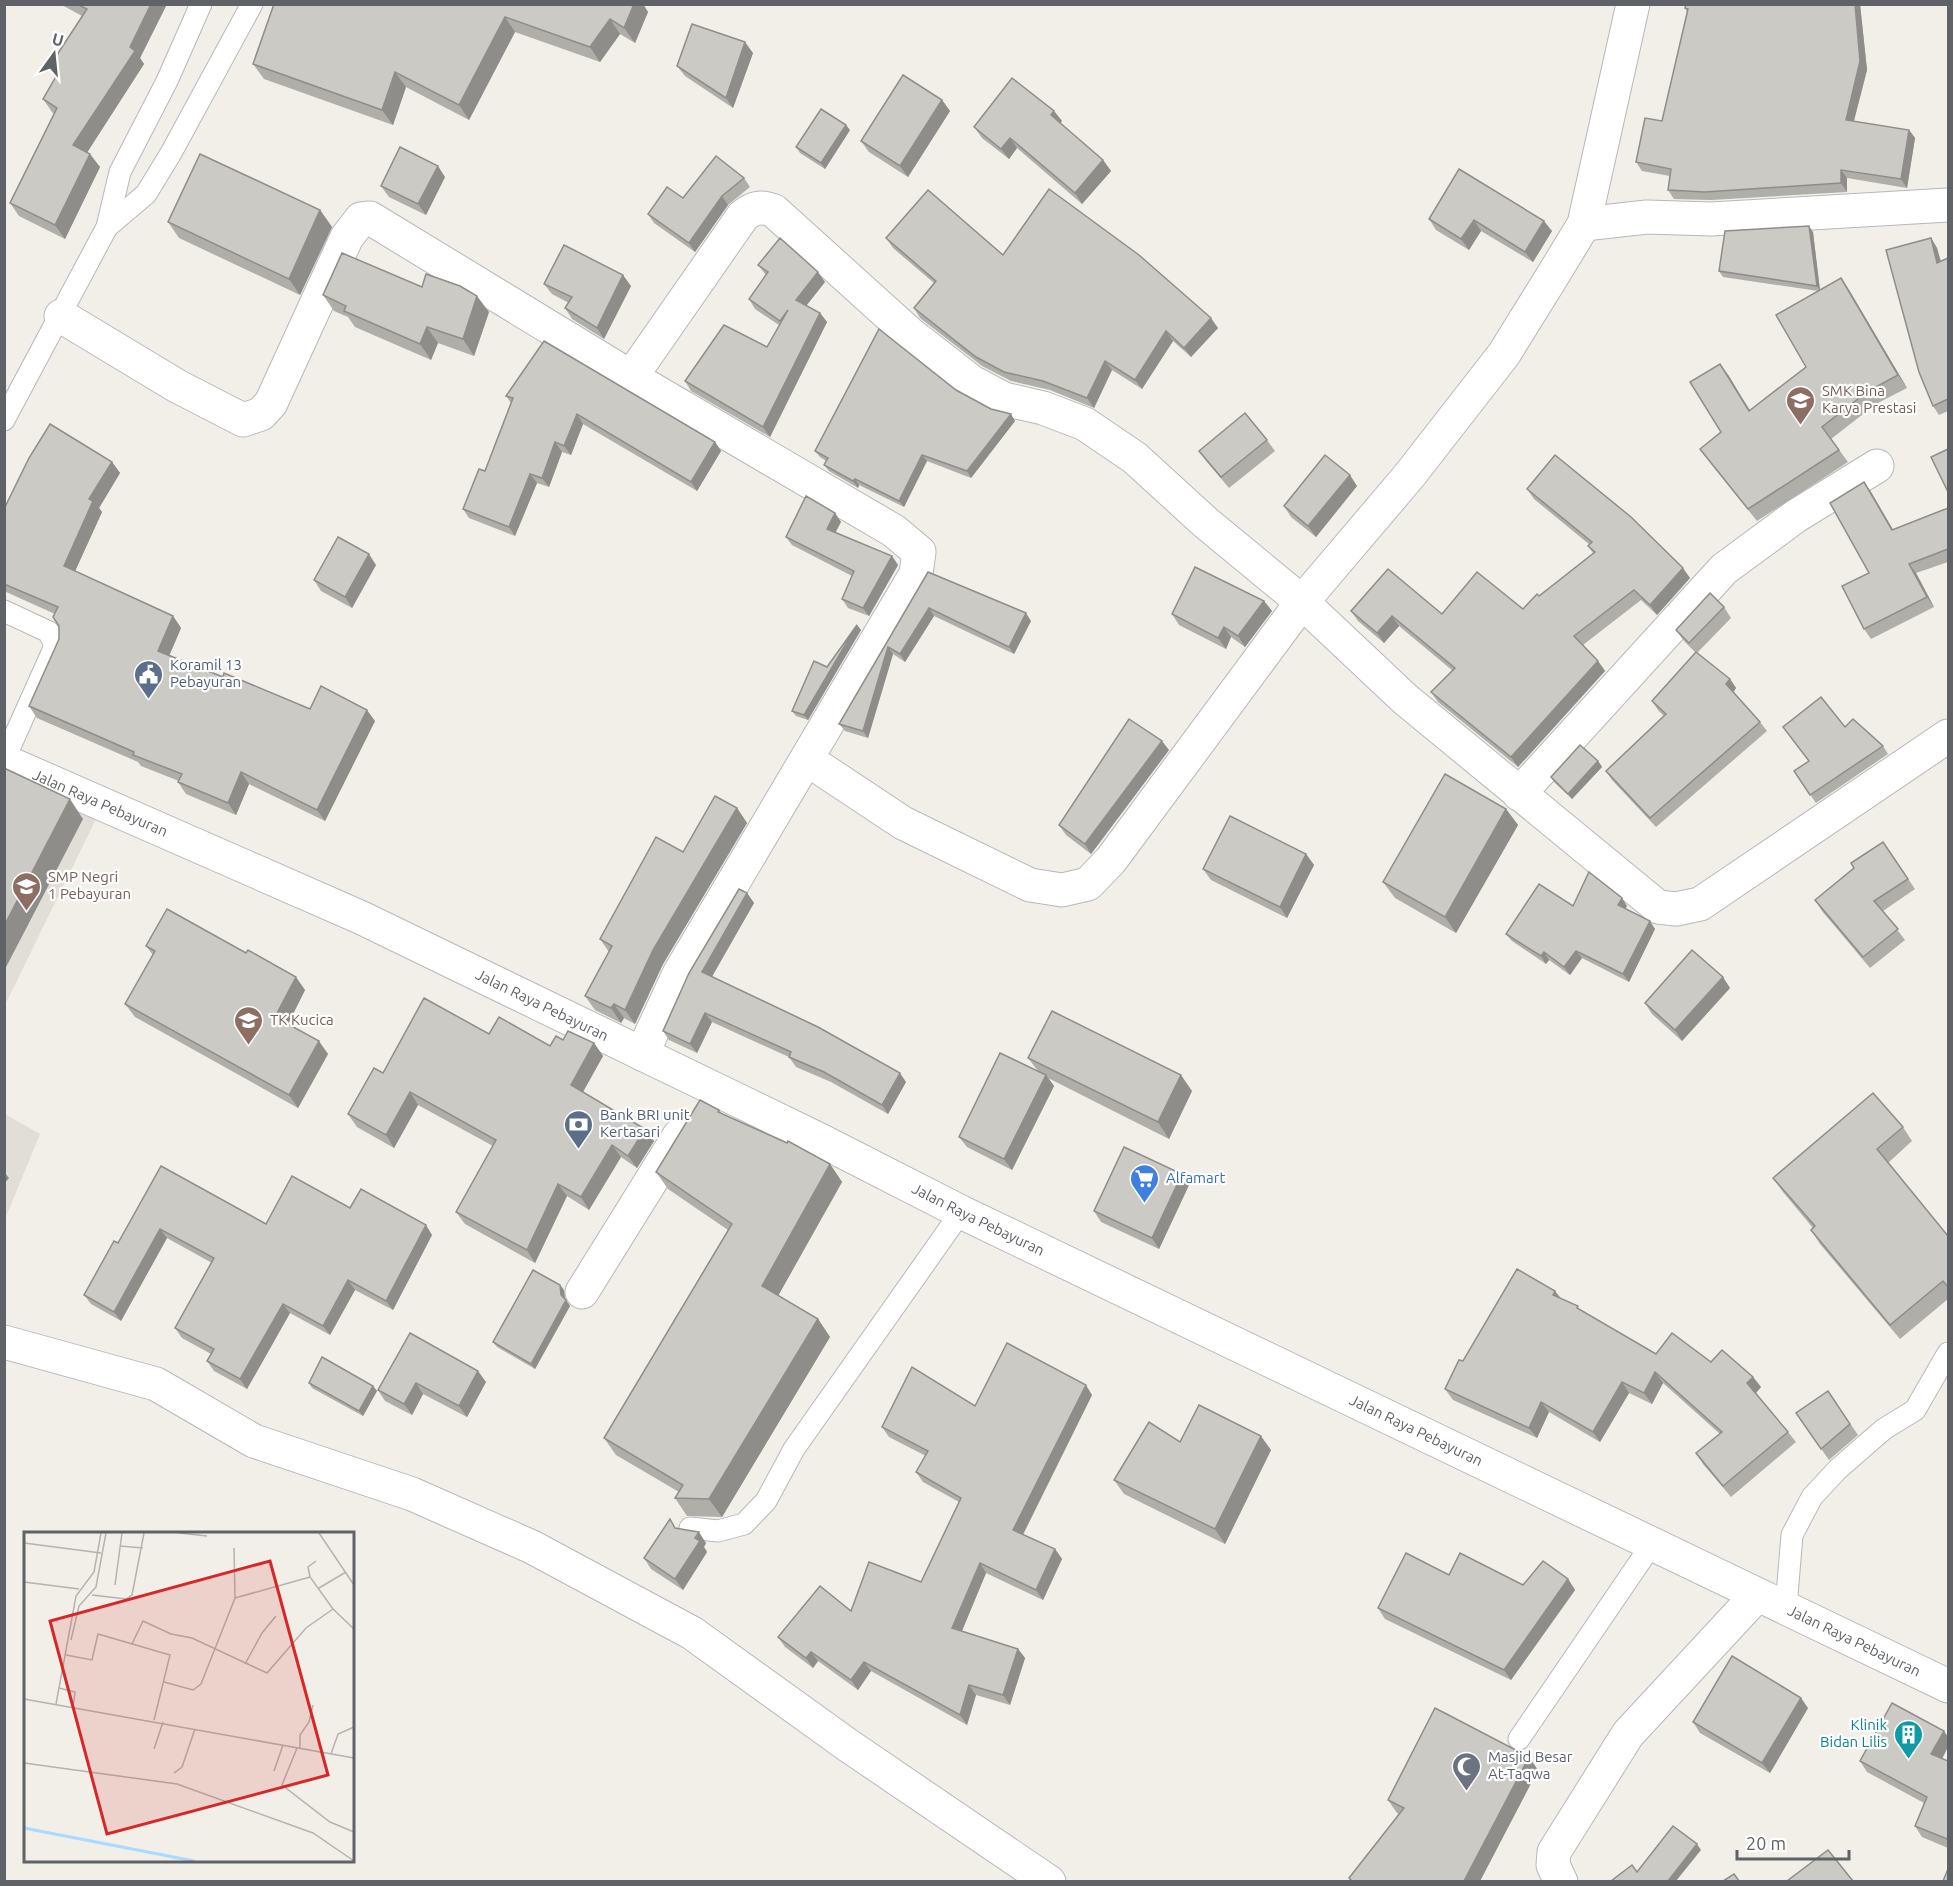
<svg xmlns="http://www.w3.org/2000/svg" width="1953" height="1886" font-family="Ubuntu,sans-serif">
<rect width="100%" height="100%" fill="#f1efe8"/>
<g fill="#e1ded6">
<path d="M5 774 96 819 5 1005Z"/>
<path d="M5 1114 40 1134 5 1219Z"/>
</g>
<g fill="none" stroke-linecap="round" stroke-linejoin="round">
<defs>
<g id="lane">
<path d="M107 227 146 194 171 153 252 4"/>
<path d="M4 420 107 227 120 172 167 81 201 4"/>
<path d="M4 611 49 632 55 646 4 760"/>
<path d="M690 1528 718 1531 744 1524 766 1501 794 1449 961 1212"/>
<path d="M1786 1607 1792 1535 1812 1497 1838 1469 1884 1429 1915 1410 1948 1353"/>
<path d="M1519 1739 1652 1544"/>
</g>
<g id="street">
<path d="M1584 224 1647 217 1711 219 1948 205"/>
<path d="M61 316 177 386 243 420 261 414 271 403 347 237 361 219 370 218 631 377 894 531 919 552 916 574 679 974 642 1054"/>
<path d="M631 377 743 216C754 207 761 206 774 211L909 333 972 382 1004 399 1043 408 1085 424 1135 458 1205 522 1302 602 1405 699 1658 907 1676 909 1700 904 1948 736"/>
<path d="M808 760 903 823 1030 885 1062 890 1088 884 1111 860 1302 602 1409 476 1504 354 1553 275 1584 224 1633 4"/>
<path d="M1519 794 1724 569 1796 516 1877 466"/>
<path d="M582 1292 679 1136"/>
<path d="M4 1342 156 1384 254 1441 412 1494 532 1547 692 1633 849 1746 1049 1882"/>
<path d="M1561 1882 1553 1865 1554 1852 1628 1734 1757 1595"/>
</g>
<g id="secondary">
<path id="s1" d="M4 761 362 918 820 1140 961 1212 1948 1686"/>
</g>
</defs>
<use href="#lane" stroke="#b5b8bc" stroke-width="23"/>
<use href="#street" stroke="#b5b8bc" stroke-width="35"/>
<use href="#secondary" stroke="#b6babf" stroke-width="35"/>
<use href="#lane" stroke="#fff" stroke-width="21"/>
<use href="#street" stroke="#fff" stroke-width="33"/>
<use href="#secondary" stroke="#fff" stroke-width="33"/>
</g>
<g fill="#afaea9">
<path d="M60 4H167L140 58 144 64 87 152 100 167 65 239 19 216 10 203 54 114 52 112 43 99 56 77 49 67 82 16Z"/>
<path d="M274 4H643L648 12 635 43 620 34 600 62 515 32 469 120 406 87 393 125 264 79 253 64Z"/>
<path d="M1686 4H1860L1867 70 1854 121 1909 130 1915 138 1907 188 1847 178V192L1711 200 1674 199 1668 190 1670 176 1642 171 1636 162 1662 121 1687 12 1685 8Z"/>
<path d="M753 53 733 108 685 76 677 66Z"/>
<path d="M942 100 950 111 908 177 869 152 861 141Z"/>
<path d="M1054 111 1062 121 1060 123 1103 160 1111 171 1082 204 1017 148 1009 159 982 138 974 127Z"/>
<path d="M850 130 825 169 800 153 796 147Z"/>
<path d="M1459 169 1552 231 1533 262 1481 231 1469 250 1436 230 1429 219Z"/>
<path d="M445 177 426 215 389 197 381 186Z"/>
<path d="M744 178 750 187 728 205 695 252 654 223 648 214 683 198Z"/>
<path d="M320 210 332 227 300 295 179 238 168 222Z"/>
<path d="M1813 232 1820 290 1841 278 1849 290 1907 388 1876 404 1831 439 1848 462 1757 521 1709 461 1700 449 1721 432 1720 364 1750 410 1806 367 1818 291 1723 277 1719 271Z"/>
<path d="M886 238 1003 255 1218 328 1191 357 1173 341 1142 389 1112 370 1094 408 1050 390 1011 381 982 366 920 318 914 308 934 283 893 248Z"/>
<path d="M1931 238 1937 248 1941 261 1948 258V411L1939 415 1933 406Z"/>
<path d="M758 265 825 282 806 305 820 313 827 322 770 437 691 391 685 381 767 347 779 325 755 309 749 299 766 275Z"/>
<path d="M544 284 631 286 604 339 572 319 565 308 569 303 552 294Z"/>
<path d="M422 287 489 312 474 356 438 343 431 360 355 327 348 317 334 311 323 295Z"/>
<path d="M956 390 991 409 1015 421 971 478 927 461 904 507 859 485 858 488 829 471 824 465 826 461 820 457 815 451Z"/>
<path d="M506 396 715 442 721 451 697 491 583 424 571 455 562 452 549 487 537 483 515 536 469 518 463 509 485 471 511 403Z"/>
<path d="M1267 440 1275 451 1229 488 1207 462 1199 451Z"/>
<path d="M112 462 120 473 99 508 102 512 75 571 173 616 181 628 169 656 223 677 310 709 375 721 325 821 249 784 236 815 186 794 178 782 179 781 141 766 138 762 37 718 29 706 59 639V626L55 614 4 591V509Z"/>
<path d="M1864 482 1871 492 1893 530 1948 508V562L1916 573 1934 607 1871 639 1864 629 1869 573Z"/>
<path d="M1357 486 1316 537 1291 517 1284 506Z"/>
<path d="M1527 489 1690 578 1657 615 1641 600 1583 645 1598 661 1605 671 1518 767 1438 702 1431 692 1453 671 1399 626 1384 643 1358 621 1351 611 1442 614 1523 609 1539 596 1593 553 1588 546 1590 545 1534 499Z"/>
<path d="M835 513 841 522 835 533 892 556 898 565 869 616 848 608 842 599 852 576 792 545 786 537Z"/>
<path d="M376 565 352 608 321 591 314 580Z"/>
<path d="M927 576 1031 621 1014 654 934 616 905 662 893 654 868 738 845 731 839 724Z"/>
<path d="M1264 601 1272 611 1245 647 1231 637 1226 649 1179 625 1172 614Z"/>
<path d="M1724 607 1731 618 1697 653 1730 679 1736 688 1733 692 1760 722 1767 731 1656 827 1612 780 1606 771 1664 716 1658 710 1652 701 1696 653 1684 641 1676 630Z"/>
<path d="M857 625 861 630 808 720 796 716 792 711 827 667Z"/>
<path d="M1783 727H1845L1883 746 1888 754 1816 803 1794 771 1809 761Z"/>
<path d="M1169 750 1091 854 1066 835 1059 825Z"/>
<path d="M1598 761 1602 767 1572 799 1555 783 1551 777Z"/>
<path d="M737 808 747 823 663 964 635 1024 624 1018 621 1023 595 1010 585 996 609 952 600 939 683 852Z"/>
<path d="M1506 809 1518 825 1456 933 1395 898 1383 882Z"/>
<path d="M1883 842 1915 889 1883 911 1905 940 1870 968 1822 911 1815 900 1854 868Z"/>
<path d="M1306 854 1314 865 1287 918 1211 880 1203 869Z"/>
<path d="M747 893 754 903 711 977 906 1082 888 1114 831 1082 796 1067 789 1057 712 1022 697 1053 669 1040 663 1031Z"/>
<path d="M1573 906H1627L1625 909 1655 929 1629 982 1582 958 1570 975 1549 960 1546 964 1512 941 1506 934Z"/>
<path d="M146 946 246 953 305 990 288 1024 328 1054 298 1108 135 1017 125 1004 153 955Z"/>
<path d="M1730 988 1682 1041 1652 1014 1645 1003Z"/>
<path d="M489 1034 550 1046 563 1040 594 1043 603 1056 583 1092 645 1129 654 1141 637 1168 621 1157 589 1210 567 1196 535 1263 465 1224 456 1212 493 1146 418 1105 394 1148 357 1127 348 1114 383 1073Z"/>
<path d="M1028 1058 1192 1091 1169 1139 1048 1078 1054 1086 1012 1170 967 1147 959 1137 1038 1071Z"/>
<path d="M719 1110 722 1114 830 1164 842 1182 778 1296 818 1319 830 1337 722 1517 687 1516 675 1498 679 1492 616 1455 604 1438 728 1230 668 1189 656 1172Z"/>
<path d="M1903 1127 1912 1141 1888 1163 1948 1236V1299L1900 1339 1820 1244 1811 1230 1813 1228 1783 1192 1773 1178Z"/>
<path d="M161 1166 266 1224 350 1208 432 1235 393 1310 355 1290 330 1335 290 1313 247 1389 214 1371 207 1361 211 1354 182 1338 175 1328 212 1263 167 1238 121 1321 91 1304 84 1295 118 1243Z"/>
<path d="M1182 1174 1189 1185 1159 1249 1101 1222 1094 1211Z"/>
<path d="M560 1285 564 1290 565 1299 570 1306 535 1369 497 1347 493 1342Z"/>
<path d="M1560 1298 1656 1354 1711 1362 1753 1377 1761 1387 1756 1393 1788 1432 1796 1442 1731 1497 1703 1464 1696 1453 1720 1434 1663 1383 1652 1404 1629 1393 1600 1442 1549 1412 1537 1438 1453 1400 1445 1389 1463 1361Z"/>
<path d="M410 1333 486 1382 467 1417 423 1394 412 1415 385 1401 378 1390Z"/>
<path d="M309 1383 373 1386 377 1391 363 1416 312 1388Z"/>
<path d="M1828 1391 1858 1435 1829 1460 1796 1413Z"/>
<path d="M1092 1395 1023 1535 1055 1549 1062 1559 1043 1600 986 1573 962 1631 1018 1649 1025 1658 1010 1705 976 1695 967 1725 871 1671 858 1690 818 1661 813 1668 785 1647 778 1637 851 1611 921 1582 959 1502 923 1482 916 1472 926 1456 889 1437 882 1427 975 1406Z"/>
<path d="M1180 1442 1271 1450 1225 1544 1124 1494 1114 1480Z"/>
<path d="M677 1528 706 1543 704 1547 707 1552 683 1590 651 1569 644 1558Z"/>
<path d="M1568 1579 1575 1590 1511 1680 1385 1619 1378 1608 1523 1585Z"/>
<path d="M1808 1708 1770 1773 1700 1733 1693 1722Z"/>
<path d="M1942 1759 1948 1761V1848L1922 1837 1915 1826 1924 1803 1867 1772 1860 1761Z"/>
<path d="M1538 1770 1480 1881H1351L1349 1878 1399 1814 1397 1813 1388 1800Z"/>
</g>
<g fill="#8f8d8a">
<path d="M151 4H167L140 58 144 64 83 159 73 145 130 47Z"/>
<path d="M634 4H643L648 12 635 43 624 28Z"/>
<path d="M1855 4H1860L1867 70 1852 128 1846 120Z"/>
<path d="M505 17 515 32 469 120 459 105Z"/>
<path d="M610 19 620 34 600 62 590 47Z"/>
<path d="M745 42 753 53 733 108 726 98Z"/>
<path d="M395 72 406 87 393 125 382 110Z"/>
<path d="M942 100 950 111 908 177 900 166Z"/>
<path d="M1054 111 1062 121 1058 126 1051 115Z"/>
<path d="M846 125 850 130 825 169 821 163Z"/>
<path d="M1909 130 1915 138 1907 188 1901 179Z"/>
<path d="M1010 138 1017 148 1009 159 1001 149Z"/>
<path d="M90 154 100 167 65 239 55 225Z"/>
<path d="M1103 160 1111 171 1082 204 1075 193Z"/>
<path d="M438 166 445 177 426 215 418 204Z"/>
<path d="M1841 170 1847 178V192L1841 183Z"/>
<path d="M722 196 728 205 695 252 689 243Z"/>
<path d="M320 210 332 227 300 295 289 279Z"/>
<path d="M1474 220 1481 231 1469 250 1461 239Z"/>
<path d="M1544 221 1552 231 1533 262 1525 252Z"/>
<path d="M1809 226 1813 232 1820 291 1817 286Z"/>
<path d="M1931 238 1937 248 1943 272 1937 263Z"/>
<path d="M818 272 825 282 803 310 796 300Z"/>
<path d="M623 275 631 286 604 339 597 328Z"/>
<path d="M1841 278 1849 290 1907 388 1898 375Z"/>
<path d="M477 296 489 312 474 356 463 339Z"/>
<path d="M820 313 827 322 770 437 763 427Z"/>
<path d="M1211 318 1218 328 1191 357 1184 348Z"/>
<path d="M427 327 438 343 431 360 420 344Z"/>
<path d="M1166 331 1173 341 1142 389 1135 380Z"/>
<path d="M1105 361 1112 370 1094 408 1087 398Z"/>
<path d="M1720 364 1729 376 1757 423 1749 411Z"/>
<path d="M577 414 583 424 571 455 564 446Z"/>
<path d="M1011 414 1015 421 971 478 967 471Z"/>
<path d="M555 442 562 452 549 487 542 478Z"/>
<path d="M715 442 721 451 697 491 691 482Z"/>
<path d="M922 455 927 461 904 507 899 501Z"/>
<path d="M112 462 120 473 99 508 102 512 72 578 64 566 89 499Z"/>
<path d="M530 474 537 483 515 536 509 527Z"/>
<path d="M1350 475 1357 486 1316 537 1308 526Z"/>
<path d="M855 479 859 485 858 488 853 481Z"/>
<path d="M1864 482 1871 492 1899 540 1892 530Z"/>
<path d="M835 513 841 522 833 537 827 529Z"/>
<path d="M369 554 376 565 352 608 345 597Z"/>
<path d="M892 556 898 565 869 616 863 608Z"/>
<path d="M1909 564 1916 573 1934 607 1927 597Z"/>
<path d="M1683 568 1690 578 1657 615 1650 605Z"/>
<path d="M1264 601 1272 611 1245 647 1238 636Z"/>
<path d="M929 608 934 616 905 662 900 654Z"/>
<path d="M1026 613 1031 621 1014 654 1009 647Z"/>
<path d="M173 616 181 628 166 663 158 651Z"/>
<path d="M1392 616 1399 626 1384 643 1377 633Z"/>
<path d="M857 625 861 630 808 720 804 715Z"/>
<path d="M1224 627 1231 637 1226 649 1218 638Z"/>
<path d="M888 647 893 654 868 738 863 731Z"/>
<path d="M1598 661 1605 671 1518 767 1511 757Z"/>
<path d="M1730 679 1736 688 1733 693 1726 684Z"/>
<path d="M367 710 375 721 325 821 317 810Z"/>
<path d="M1162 741 1169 750 1091 854 1085 844Z"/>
<path d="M1598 761 1602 767 1572 799 1568 794Z"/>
<path d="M241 772 249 784 236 815 228 803Z"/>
<path d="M70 799 83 819 4 971V926Z"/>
<path d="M737 808 747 823 663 964 635 1024 625 1010 653 950Z"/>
<path d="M1506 809 1518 825 1456 933 1445 917Z"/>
<path d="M1306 854 1314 865 1287 918 1280 907Z"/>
<path d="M747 893 754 903 709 982 702 972Z"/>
<path d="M1622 898 1627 906 1623 913 1618 905Z"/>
<path d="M1650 921 1655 929 1629 982 1623 974Z"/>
<path d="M1576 951 1582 958 1570 975 1564 967Z"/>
<path d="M1544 952 1549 960 1546 964 1541 956Z"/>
<path d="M296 977 305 990 285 1030 275 1017Z"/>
<path d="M1723 977 1730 988 1682 1041 1675 1030Z"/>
<path d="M614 1004 624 1018 621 1023 611 1008Z"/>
<path d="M705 1013 712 1022 697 1053 690 1044Z"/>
<path d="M319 1041 328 1054 298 1108 289 1095Z"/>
<path d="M594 1043 603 1056 580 1097 571 1085Z"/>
<path d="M900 1073 906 1082 888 1114 882 1105Z"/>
<path d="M1046 1075 1054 1086 1012 1170 1004 1159Z"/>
<path d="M1181 1075 1192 1091 1169 1139 1158 1122Z"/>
<path d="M410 1092 418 1105 394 1148 386 1135Z"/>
<path d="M645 1129 654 1141 637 1168 628 1156Z"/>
<path d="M612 1145 621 1157 589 1210 581 1197Z"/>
<path d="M830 1164 842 1182 774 1303 762 1286Z"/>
<path d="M4 1172 9 1178 4 1184Z"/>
<path d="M1182 1174 1189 1185 1159 1249 1152 1238Z"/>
<path d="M558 1184 567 1196 535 1263 527 1250Z"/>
<path d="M426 1225 432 1235 393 1310 386 1301Z"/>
<path d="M160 1229 167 1238 121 1321 114 1312Z"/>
<path d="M348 1280 355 1290 330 1335 323 1326Z"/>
<path d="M560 1285 564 1290 565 1300 561 1295Z"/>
<path d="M1555 1291 1563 1301 1553 1295Z"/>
<path d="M566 1300 570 1306 535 1369 531 1364Z"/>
<path d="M283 1304 290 1313 247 1389 240 1379Z"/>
<path d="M818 1319 830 1337 722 1517 709 1499Z"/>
<path d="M478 1371 486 1382 467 1417 459 1406Z"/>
<path d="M1655 1372 1663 1383 1652 1404 1644 1393Z"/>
<path d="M1753 1377 1761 1387 1755 1394 1747 1383Z"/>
<path d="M1622 1382 1629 1393 1600 1442 1593 1432Z"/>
<path d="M416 1383 423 1394 412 1415 404 1404Z"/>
<path d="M1086 1385 1092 1395 1020 1540 1013 1530Z"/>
<path d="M373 1386 377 1391 363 1416 359 1411Z"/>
<path d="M1541 1402 1549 1412 1537 1438 1529 1428Z"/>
<path d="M1261 1436 1271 1450 1225 1544 1215 1529Z"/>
<path d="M699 1532 706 1543 704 1547 707 1552 683 1590 675 1579Z"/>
<path d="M1055 1549 1062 1559 1043 1600 1036 1590Z"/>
<path d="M980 1563 986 1573 959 1638 952 1628Z"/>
<path d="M1568 1579 1575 1590 1511 1680 1504 1670Z"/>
<path d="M1018 1649 1025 1658 1010 1705 1003 1695Z"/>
<path d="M811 1652 818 1661 813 1668 806 1658Z"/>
<path d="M864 1662 871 1671 858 1690 851 1680Z"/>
<path d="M969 1685 976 1695 967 1725 960 1715Z"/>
<path d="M1801 1698 1808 1708 1770 1773 1762 1763Z"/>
<path d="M1944 1731 1948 1737V1747L1939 1765 1931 1754Z"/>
<path d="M1529 1757 1538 1770 1480 1881H1464Z"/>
<path d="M1697 1844 1701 1850 1676 1881H1668Z"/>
</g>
<g fill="#cccac5" stroke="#8f8d8a" stroke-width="1.5">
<path d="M77 4H151L130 47 135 51 73 145 90 154 55 225 10 203 57 108 43 99 58 73 49 67 87 9Z"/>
<path d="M274 4H634L624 28 610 19 590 47 505 17 459 105 395 72 382 110 253 64Z"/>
<path d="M1686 4H1855L1860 61 1846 120 1909 130 1901 179 1841 170V183L1705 192 1668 190 1671 169 1636 162 1645 118 1662 121 1688 9 1685 8Z"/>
<path d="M692 24 745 42 726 98 677 66Z"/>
<path d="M903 75 942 100 900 166 861 141Z"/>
<path d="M1012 78 1054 111 1051 115 1103 160 1075 193 1010 138 1001 149 974 127Z"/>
<path d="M821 109 846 125 821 163 796 147Z"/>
<path d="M400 147 438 166 418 204 381 186Z"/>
<path d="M200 154 320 210 289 279 168 222Z"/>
<path d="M716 156 744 178 722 196 689 243 648 214 667 187 683 198Z"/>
<path d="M1459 169 1544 221 1525 252 1474 220 1461 239 1429 219Z"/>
<path d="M1049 189 1139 255 1211 318 1184 348 1166 331 1135 380 1105 361 1087 398 1043 381 1004 372 976 357 914 308 936 281 886 238 928 190 1003 255Z"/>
<path d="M1809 226 1817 286 1719 271 1725 231Z"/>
<path d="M780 238 818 272 796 300 820 313 763 427 685 381 724 325 767 347 788 310 780 321 749 299 768 272 758 265Z"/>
<path d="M1931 238 1937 263 1948 258V399L1933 406 1919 372 1886 250Z"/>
<path d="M564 245 623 275 597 328 565 308 572 297 544 284Z"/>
<path d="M342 253 422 287 426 274 460 286 477 296 463 339 427 327 420 344 344 311 346 306 323 295Z"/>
<path d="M1841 278 1898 375 1867 392 1822 427 1839 450 1748 509 1700 449 1721 432 1690 382 1720 364 1749 411 1806 367 1776 315Z"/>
<path d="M879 329 956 390 991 409 1011 414 967 471 922 455 899 501 855 479 853 481 824 465 828 458 815 451Z"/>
<path d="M544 341 715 442 691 482 577 414 564 446 555 442 542 478 530 474 509 527 463 509 479 469 485 471 513 398 506 396Z"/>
<path d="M1245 413 1267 440 1221 477 1199 451Z"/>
<path d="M50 424 112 462 89 499 93 501 64 566 173 616 158 651 223 677 224 673 310 709 321 686 367 710 317 810 241 772 228 803 178 782 182 774 133 755 134 752 29 706 59 639V626L53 617 58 607 4 584V509L29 458Z"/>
<path d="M1948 449V492L1931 457Z"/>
<path d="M1325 455 1350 475 1308 526 1284 506Z"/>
<path d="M1555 455 1631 517 1683 568 1650 605 1634 590 1574 636 1598 661 1511 757 1431 692 1455 668 1392 616 1377 633 1351 611 1388 569 1442 614 1477 572 1523 609 1537 594 1539 596 1595 552 1588 546 1592 542 1527 489Z"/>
<path d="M1864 482 1892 530 1948 508V549L1909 564 1927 597 1864 629 1842 586 1869 573 1830 503Z"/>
<path d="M806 496 835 513 827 529 892 556 863 608 842 599 854 571 786 537Z"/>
<path d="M338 537 369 554 345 597 314 580Z"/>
<path d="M1195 567 1264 601 1238 636 1224 627 1218 638 1172 614Z"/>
<path d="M928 572 1026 613 1009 647 929 608 900 654 888 647 863 731 839 724Z"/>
<path d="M1710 593 1724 607 1689 643 1676 630Z"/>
<path d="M857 625 804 715 792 711 814 661 827 667Z"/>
<path d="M1696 652 1730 679 1726 684 1760 722 1650 818 1606 771 1666 714 1652 701Z"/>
<path d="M1821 697 1845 727 1853 719 1883 746 1810 795 1794 771 1809 761 1783 727Z"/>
<path d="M1129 719 1162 741 1085 844 1059 825Z"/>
<path d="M1580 745 1598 761 1568 794 1551 777Z"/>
<path d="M4 768 70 799 4 926Z"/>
<path d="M1445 774 1506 809 1445 917 1383 882Z"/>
<path d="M715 796 737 808 653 950 625 1010 614 1004 611 1008 585 996 612 946 600 939 656 837 683 852Z"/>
<path d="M1230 816 1306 854 1280 907 1203 869Z"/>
<path d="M1883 842 1908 879 1874 901 1898 929 1863 957 1815 900 1854 868 1851 863Z"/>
<path d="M1589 872 1622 898 1618 905 1650 921 1623 974 1576 951 1564 967 1544 952 1541 956 1506 934 1539 884 1573 906Z"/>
<path d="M739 889 747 893 702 972 818 1027 900 1073 882 1105 824 1072 789 1057 791 1052 705 1013 690 1044 663 1031 689 973Z"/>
<path d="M167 909 246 953 248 950 296 977 275 1017 319 1041 289 1095 125 1004 155 951 146 946Z"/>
<path d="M1692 950 1723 977 1675 1030 1645 1003Z"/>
<path d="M424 998 489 1034 499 1017 550 1046 556 1036 563 1040 568 1031 594 1043 571 1085 645 1129 628 1156 612 1145 581 1197 558 1184 527 1250 456 1212 496 1140 410 1092 386 1135 348 1114 374 1068 383 1073Z"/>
<path d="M1052 1011 1181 1075 1158 1122 1028 1058Z"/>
<path d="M1000 1053 1046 1075 1004 1159 959 1137Z"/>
<path d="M1873 1093 1903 1127 1877 1149 1948 1236V1287L1943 1281 1890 1325 1811 1230 1815 1226 1773 1178Z"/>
<path d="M700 1100 719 1110 718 1112 787 1143 788 1141 830 1164 762 1286 818 1319 709 1499 675 1498 683 1485 604 1438 732 1224 656 1172Z"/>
<path d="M1124 1147 1182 1174 1152 1238 1094 1211Z"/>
<path d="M161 1166 266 1224 292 1176 350 1208 361 1189 426 1225 386 1301 348 1280 323 1326 283 1304 240 1379 207 1361 214 1349 175 1328 214 1258 160 1229 114 1312 84 1295 114 1241 118 1243Z"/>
<path d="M1517 1269 1555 1291 1553 1295 1578 1306 1577 1308 1656 1354 1672 1333 1711 1362 1722 1350 1753 1377 1747 1383 1788 1432 1723 1486 1696 1453 1722 1432 1655 1372 1644 1393 1622 1382 1593 1432 1541 1402 1529 1428 1445 1389 1459 1360 1463 1361Z"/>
<path d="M533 1270 560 1285 561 1295 566 1300 531 1364 493 1342Z"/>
<path d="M410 1333 478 1371 459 1406 416 1383 404 1404 378 1390Z"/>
<path d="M1007 1343 1086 1385 1013 1530 1055 1549 1036 1590 980 1563 952 1628 1018 1649 1003 1695 969 1685 960 1715 864 1662 851 1680 811 1652 806 1658 778 1637 820 1586 851 1611 869 1562 921 1582 961 1498 916 1472 928 1451 882 1427 912 1367 975 1406Z"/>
<path d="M322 1357 373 1386 359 1411 309 1383Z"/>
<path d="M1828 1391 1850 1424 1821 1449 1796 1413Z"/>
<path d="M1199 1405 1261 1436 1215 1529 1114 1480 1149 1422 1180 1442Z"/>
<path d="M670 1519 675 1528 699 1532 695 1538 700 1541 675 1579 644 1558Z"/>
<path d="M1406 1553 1449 1575 1460 1553 1523 1585 1543 1561 1568 1579 1504 1670 1378 1608Z"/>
<path d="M1732 1656 1801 1698 1762 1763 1693 1722Z"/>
<path d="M1892 1703 1944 1731 1931 1754 1948 1761V1836L1947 1839 1915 1826 1927 1797 1860 1761Z"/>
<path d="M1435 1708 1529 1757 1464 1881H1467H1352L1349 1878 1404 1808 1388 1800Z"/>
<path d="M1673 1826 1697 1844 1668 1881H1611L1632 1865 1637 1872Z"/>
<path d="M1828 1850 1853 1881H1787Z"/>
<path d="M1948 1869V1881H1943Z"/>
<path d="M1734 1874 1739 1881H1723Z"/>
</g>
<defs>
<symbol id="school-pin" viewBox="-11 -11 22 30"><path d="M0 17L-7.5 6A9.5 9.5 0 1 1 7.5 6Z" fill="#8d6e63" stroke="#fff"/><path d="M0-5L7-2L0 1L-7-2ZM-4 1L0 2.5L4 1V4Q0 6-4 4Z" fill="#fff"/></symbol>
<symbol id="civic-pin" viewBox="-11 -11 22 30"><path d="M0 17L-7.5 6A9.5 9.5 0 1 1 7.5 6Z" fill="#5c6f8a" stroke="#fff"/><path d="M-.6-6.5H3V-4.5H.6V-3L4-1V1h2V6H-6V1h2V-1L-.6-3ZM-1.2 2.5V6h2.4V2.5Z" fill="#fff"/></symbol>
<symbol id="bank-pin" viewBox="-11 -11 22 30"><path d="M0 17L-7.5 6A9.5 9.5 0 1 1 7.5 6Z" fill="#5c6f8a" stroke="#fff"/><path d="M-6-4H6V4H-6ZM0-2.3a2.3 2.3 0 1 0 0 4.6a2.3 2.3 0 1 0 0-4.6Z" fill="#fff"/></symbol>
<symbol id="supermarket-pin" viewBox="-11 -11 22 30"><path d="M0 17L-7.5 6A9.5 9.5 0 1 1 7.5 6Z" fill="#3f7fe0" stroke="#fff"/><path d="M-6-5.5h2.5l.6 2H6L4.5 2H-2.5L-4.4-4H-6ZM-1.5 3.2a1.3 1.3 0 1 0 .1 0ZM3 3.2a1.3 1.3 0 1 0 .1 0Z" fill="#fff"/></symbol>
<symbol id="building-pin" viewBox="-11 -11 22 30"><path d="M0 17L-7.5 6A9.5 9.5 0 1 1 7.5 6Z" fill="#0f9aa8" stroke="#fff"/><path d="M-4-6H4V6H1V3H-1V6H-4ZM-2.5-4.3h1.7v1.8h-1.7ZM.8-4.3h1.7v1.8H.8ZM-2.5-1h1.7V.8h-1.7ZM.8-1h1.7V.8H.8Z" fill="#fff"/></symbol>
<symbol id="mosque-pin" viewBox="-11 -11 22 30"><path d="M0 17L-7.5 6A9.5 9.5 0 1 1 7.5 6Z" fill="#6b7280" stroke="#fff"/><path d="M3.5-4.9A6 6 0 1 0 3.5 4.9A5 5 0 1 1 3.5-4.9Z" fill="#fff"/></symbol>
</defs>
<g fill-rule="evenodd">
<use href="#school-pin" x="1784" y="384" width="33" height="45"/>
<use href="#civic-pin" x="132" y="658" width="33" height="45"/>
<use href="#school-pin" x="10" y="870" width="33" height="45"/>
<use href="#school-pin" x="232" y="1004" width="33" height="45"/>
<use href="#bank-pin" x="562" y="1108" width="33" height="45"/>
<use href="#supermarket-pin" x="1128" y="1162" width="33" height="45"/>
<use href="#building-pin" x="1892" y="1718" width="33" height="45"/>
<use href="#mosque-pin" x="1450" y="1750" width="33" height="45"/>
</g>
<g text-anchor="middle" stroke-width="4.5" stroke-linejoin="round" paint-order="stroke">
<g font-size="15" fill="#785e54" stroke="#fff" text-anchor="start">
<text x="1822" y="396">SMK Bina<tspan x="1822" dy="17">Karya Prestasi</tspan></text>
<text x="48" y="882">SMP Negri<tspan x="48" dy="17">1 Pebayuran</tspan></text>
<text x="270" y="1025">TK Kucica</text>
</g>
<g font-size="15" fill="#4e5e75" stroke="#fff" text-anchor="start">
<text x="170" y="670">Koramil 13<tspan x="170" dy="17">Pebayuran</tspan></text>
<text x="600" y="1120">Bank BRI unit<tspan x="600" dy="17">Kertasari</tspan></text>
</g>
<g font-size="15" fill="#5f6368" stroke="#fff">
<text dy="5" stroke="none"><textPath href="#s1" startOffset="105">Jalan Raya Pebayuran</textPath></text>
<text dy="5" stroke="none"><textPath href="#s1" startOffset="591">Jalan Raya Pebayuran</textPath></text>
<text dy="5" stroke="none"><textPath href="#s1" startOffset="1077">Jalan Raya Pebayuran</textPath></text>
<text dy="5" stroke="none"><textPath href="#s1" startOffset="1563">Jalan Raya Pebayuran</textPath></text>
<text dy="5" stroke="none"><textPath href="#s1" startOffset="2049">Jalan Raya Pebayuran</textPath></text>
</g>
<g font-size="15" fill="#366cbe" stroke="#fff" text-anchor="start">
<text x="1166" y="1183">Alfamart</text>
</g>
<g font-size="15" fill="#0d838f" stroke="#fff" text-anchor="end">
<text x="1887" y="1730">Klinik<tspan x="1887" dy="17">Bidan Lilis</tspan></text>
</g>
<g font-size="15" fill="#5b616d" stroke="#fff" text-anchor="start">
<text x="1488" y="1762">Masjid Besar<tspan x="1488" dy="17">At-Taqwa</tspan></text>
</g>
</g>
<g transform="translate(24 1532)">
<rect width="330" height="330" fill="#f1efe8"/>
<path fill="none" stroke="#aadaff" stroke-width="3" d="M0 296 170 329"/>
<path fill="none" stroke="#b3b3b1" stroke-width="1.5" d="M155 1 183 4M295 1 330 53M0 11 77 21M96 14 119 16M292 29 284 35 286 45 309 77 330 97M0 50 55 57M91 53 98 1M295 56 322 40M68 63 102 67 108 63 120 1M211 66 286 45M47 108 55 74 72 55 82 1M108 112 119 89 147 102 168 106 243 141 282 96 309 77M42 123 68 128 74 102 146 123 130 188M221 132 238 101 252 84M140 150 169 158 177 152 211 66 210 16M35 156 51 160 49 175M0 167 330 226M32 172 52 64 70 40 77 1M273 216 258 253 306 290 330 300M276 216V203L285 190 289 173M130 217 139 190M307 222 314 202 330 195M0 231 153 252 289 301 330 329M250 239 259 213M150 241 158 235 171 197"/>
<path fill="#d62828" fill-opacity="0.15" stroke="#d62828" stroke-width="3" d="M246 29 304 243 83 302 26 89Z"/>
<rect width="330" height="330" fill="none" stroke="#5f6368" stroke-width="3"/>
</g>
<rect width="1953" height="1886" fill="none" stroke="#5f6368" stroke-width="12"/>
<g transform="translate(54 54) rotate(15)" stroke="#ffffff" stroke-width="4.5" paint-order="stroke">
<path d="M0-4.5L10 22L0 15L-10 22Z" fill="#5f6368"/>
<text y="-9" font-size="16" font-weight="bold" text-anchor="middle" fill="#5f6368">U</text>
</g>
<path d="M1737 1850v9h112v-9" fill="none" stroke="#5f6368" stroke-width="3"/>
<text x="1746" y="1850" font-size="18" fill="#5f6368" stroke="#ffffff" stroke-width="4.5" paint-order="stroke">20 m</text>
</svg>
